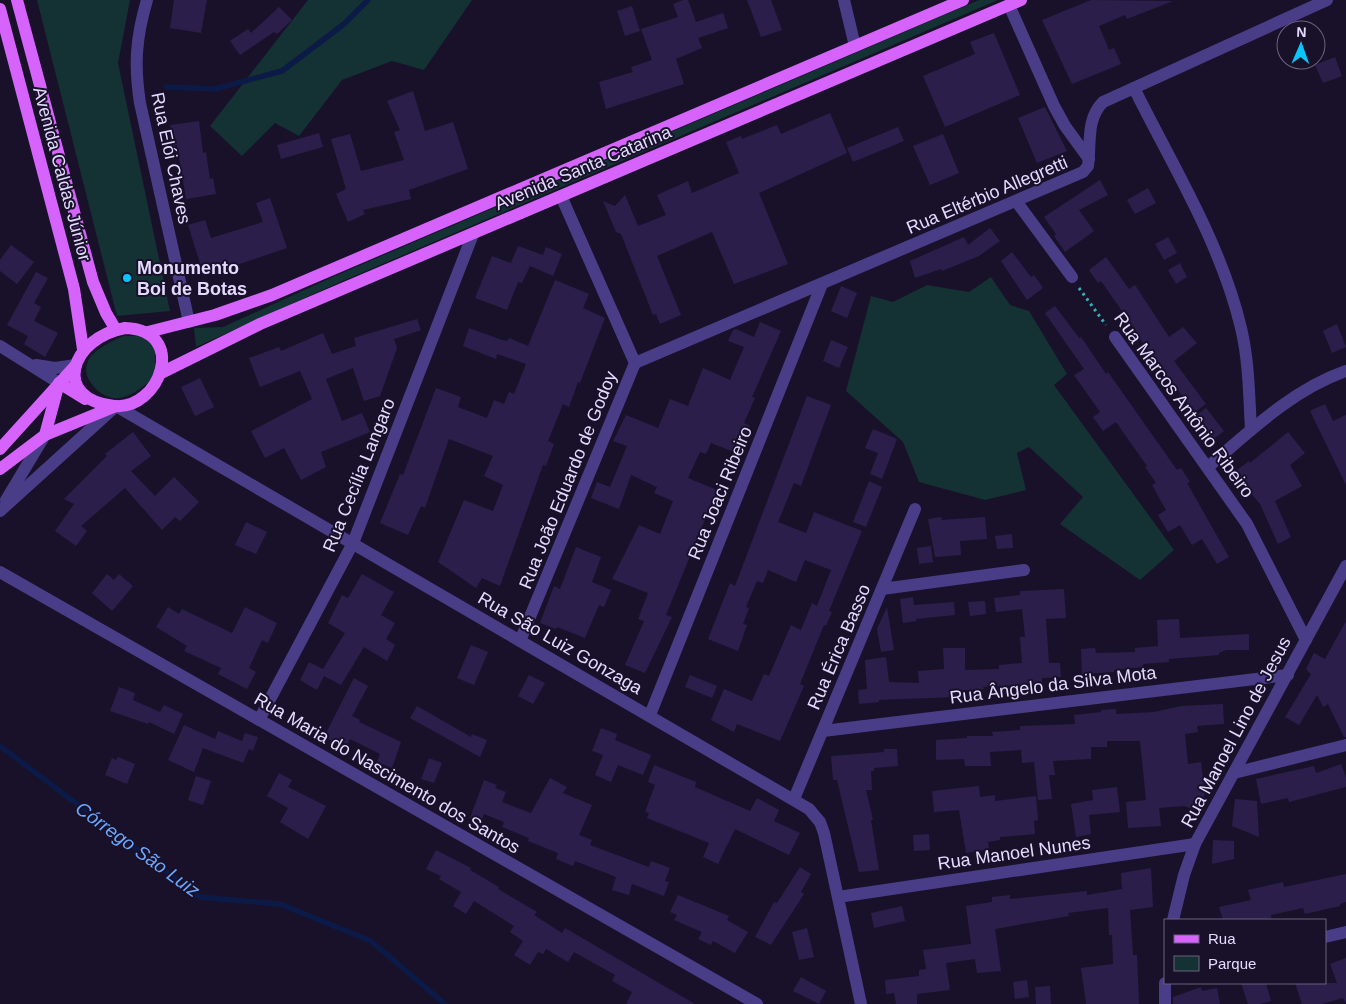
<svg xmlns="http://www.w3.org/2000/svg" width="1346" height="1004" font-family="Arial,sans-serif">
<rect width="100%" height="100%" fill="#19112a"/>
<g fill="#143134">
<path d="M37 0H130L118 63 170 311 117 316Z"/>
<path d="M308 0H472L424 70 392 61 342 80 299 136 275 123 242 156 210 126Z"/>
<path d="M979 0H998L338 283 196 347 194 328 223 327 335 276Z"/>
<path d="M991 277 1010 305 1029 311 1067 374 1054 385 1174 550 1140 580 1060 524 1083 497 1029 447 1017 453 1026 490 985 500 919 482 903 442 846 391 871 296 893 302 927 285 969 292Z"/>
<path d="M124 336H144L155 345 156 376C145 385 129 400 113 398 103 396 96 390 91 383 74 358 105 344 124 336Z"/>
</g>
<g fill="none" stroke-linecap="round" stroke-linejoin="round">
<g stroke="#0c1a48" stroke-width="5.5">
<path d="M167 87 215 89 282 71 344 24 368 0"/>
<path d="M0 746 200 897 280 904 371 941 445 1004"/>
</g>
</g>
<g fill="#2c1e4a">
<path d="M174 0H207L201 33 170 28Z"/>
<path d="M683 0H688L696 22 723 13 728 28 698 38 702 48 676 59 684 84 606 109 599 82 633 72 631 67 652 60 641 29 678 17 673 4Z"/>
<path d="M747 0H771L782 30 761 37Z"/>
<path d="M1091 0 1173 1 1127 19 1125 15 1099 26 1109 50 1114 48 1121 64 1072 84 1042 20Z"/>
<path d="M632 6 640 31 625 36 617 11Z"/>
<path d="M279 7 292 20 277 34 274 32 240 55 230 41 248 29 251 33Z"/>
<path d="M994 33 1020 95 945 127 923 76 975 54 970 42Z"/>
<path d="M1335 57 1342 76 1323 83 1315 65Z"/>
<path d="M413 91 425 131 453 122 468 169 409 190 411 199 363 210 365 214 348 222 336 194 346 189 331 139 350 134 361 171 404 160 394 132 400 130 387 101Z"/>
<path d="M1045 107 1067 151 1037 163 1018 118Z"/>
<path d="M830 113 847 153 759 193 788 264 734 284 712 232 657 256 681 315 660 324 656 314 653 315 621 234 616 232 603 201 615 206 625 195 638 226 666 215 657 195 688 181 692 193 739 173 726 142 741 136 742 139 777 125 781 134Z"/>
<path d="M199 121 203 153 206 152 210 179 213 178 216 194 186 199 177 145 173 146 170 125Z"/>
<path d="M898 127 904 141 853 162 847 148Z"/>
<path d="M319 133 323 147 281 159 277 145Z"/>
<path d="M943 134 959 173 930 185 913 146Z"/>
<path d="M1100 180 1108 195 1079 210 1094 231 1065 252 1054 236 1056 234 1044 217Z"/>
<path d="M1148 188 1156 203 1135 214 1127 200Z"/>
<path d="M270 198 287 248 204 276 188 225 205 220 211 238 263 222 256 203Z"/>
<path d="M990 228 1000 241 979 256 942 271 941 269 915 278 910 261 964 237 968 245Z"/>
<path d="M1168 237 1177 253 1164 260 1155 244Z"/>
<path d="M11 245 34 262 17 284 0 271V260Z"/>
<path d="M518 246 543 255 546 247 562 254 553 276 530 266 522 283 518 282 507 310 475 298 492 256 511 263Z"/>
<path d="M1012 252 1031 277 1034 275 1043 288 1027 300 1001 261Z"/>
<path d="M1106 257 1129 289 1135 285 1169 337 1183 327 1197 343 1174 361 1206 404 1195 412 1148 352 1134 328 1101 281 1098 283 1089 270Z"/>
<path d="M1180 263 1187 277 1176 284 1168 270Z"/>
<path d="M36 272 48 278 34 303 41 307 34 321 58 333 45 357 24 344 28 336 7 325Z"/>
<path d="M555 280 589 294 583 308 605 318 580 383 578 382 569 407 563 404 548 441 554 444 546 466 543 465 500 586 482 578 476 588 438 562 464 500 493 511 503 485 484 476 493 456 449 439 425 508 421 506 408 535 380 523 400 474 403 475 436 388 461 397 458 407 487 418 494 400 504 404 509 392 514 394 526 364 497 354 496 359 463 346 469 328 502 340 507 341 509 338 528 346Z"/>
<path d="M841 286 857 293 847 318 831 311Z"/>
<path d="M1055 306 1079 338 1081 337 1106 374 1108 372 1177 470 1181 468 1190 482 1187 483 1229 557 1217 564 1202 539 1192 545 1180 525 1168 532 1158 515 1166 510 1152 485 1156 483 1145 467 1147 466 1116 422 1103 431 1093 417 1100 412 1074 375 1084 369 1045 313Z"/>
<path d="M417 319 421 330 394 339 397 348 380 396 364 401 353 368 326 379 342 421 362 413 370 432 321 452 326 467 301 480 284 448 265 458 251 431 312 399 300 371 260 387 249 358 279 347 281 351 323 333 332 354 356 346 354 338Z"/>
<path d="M760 322 781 331 752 397 755 398 744 423 750 426 739 454 711 443 706 454 700 452 688 478 717 490 666 615 672 617 645 673 625 665 644 621 638 619 648 593 612 579 639 525 660 534 673 501 654 493 657 487 631 475 619 509 591 498 597 482 610 487 627 446 613 441 626 415 658 428 670 399 688 406 703 368 730 380 744 347 728 341 733 330 736 329 754 337Z"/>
<path d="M1337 324 1346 347 1332 353 1323 331Z"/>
<path d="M831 340 848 347 839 368 823 361Z"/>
<path d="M200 378 214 407 195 416 181 387Z"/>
<path d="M807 396 831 405 801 486 794 483 778 522 806 533 814 512 862 531 829 611 832 612 826 626 824 625 800 684 804 686 780 741 737 724 734 732 711 720 724 689 752 701 764 674 769 676 791 625 801 630 812 603 817 606 831 570 805 560 796 582 768 570 763 583 757 581 746 607 749 608 743 624 747 625 738 651 708 639 730 583 735 586Z"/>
<path d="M1325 404 1333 421 1346 415V485L1310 411Z"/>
<path d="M1206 408 1224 431 1211 441 1193 418Z"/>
<path d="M873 429 897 439 882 479 870 474 878 453 865 448Z"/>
<path d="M133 432 151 456 131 471 155 496 174 477 199 502 180 521 175 517 162 530 125 488 81 526 87 531 76 546 55 531 74 504 64 499 107 456 105 454Z"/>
<path d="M1288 432 1305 453 1290 465 1302 486 1275 501 1291 537 1278 544 1260 504 1242 483 1244 482 1236 471 1249 461 1250 463Z"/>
<path d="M869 481 882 487 866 527 853 522Z"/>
<path d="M941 517 942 520 985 517 987 539 960 541 961 555 935 557 928 519Z"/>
<path d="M246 522 267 532 256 554 235 545Z"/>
<path d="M1012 534 1013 548 997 549 995 536Z"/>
<path d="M931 546 933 562 919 564 917 548Z"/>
<path d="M576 547 601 557 592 582 611 590 604 607 599 605 585 638 557 627 556 629 540 623 554 586 560 589Z"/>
<path d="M107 574 114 580 119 574 133 586 112 611 92 593Z"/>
<path d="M362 574 394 592 381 615 395 623 386 639 395 645 387 661 364 647 341 685 324 676 317 690 300 680 309 662 323 669 345 633 328 623 342 595 348 598Z"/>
<path d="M1064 589 1066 618 1046 619 1049 663H1060L1061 677 1042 678V683L983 687 984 689 954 691 955 697 879 700V702L859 704 858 690 867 689 865 660 886 657 889 682 919 683 918 671 944 669 943 648H965V670L999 669V665L1022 663 1020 637H1025L1022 609 996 612 994 598 1020 595V591Z"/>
<path d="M913 597 914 605 954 602 955 615 916 619 917 621 903 623 900 599Z"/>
<path d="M985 601 986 614 970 616 968 602Z"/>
<path d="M168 607 179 614 182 609 232 633 245 607 277 623 268 643 262 640 249 668 256 672 247 689 218 674 221 668 184 651 187 646 156 627Z"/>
<path d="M887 607 894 650 881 652 877 629Z"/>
<path d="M1179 619 1180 638 1249 634V650H1226L1219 653V655L1169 659V662L1143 664V667L1114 670V672L1082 674 1081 649 1095 648 1096 653 1135 652V648L1158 646 1157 620Z"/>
<path d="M1346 621V737H1344L1328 704 1323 707 1317 695 1299 725 1285 717 1311 674 1306 669 1314 653 1325 659Z"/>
<path d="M471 645 488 652 474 685 457 678Z"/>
<path d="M529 675 545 683 533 704 518 696Z"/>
<path d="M690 675 717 686 712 698 685 687Z"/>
<path d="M354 678 368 686 352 716 360 720 359 722 401 742 392 768 377 762 380 754 350 739 346 748 324 737Z"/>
<path d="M119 687 135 693 133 700 160 712 164 705 183 714 174 734 149 722 148 724 110 711Z"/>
<path d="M1223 704 1224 724 1197 726 1198 732 1185 734 1188 764 1201 762 1205 794 1198 811 1184 806 1159 808 1161 826 1128 828 1126 802 1146 800 1140 741H1107V747H1091V759L1053 761 1055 775H1049L1052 799 1038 800 1034 762 1022 763 1021 750 990 752 991 766H965L964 759 936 760V740L967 738V736H993L992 732 1020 730V726L1075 724 1074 715 1101 712V710L1116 709V714L1154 712 1181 706Z"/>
<path d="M417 706 471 737 472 734 487 740 480 757 410 718Z"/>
<path d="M184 725 215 739 218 731 242 741 245 733 258 737 253 751 249 749 243 763 203 748 194 772 168 760Z"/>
<path d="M601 728 617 734 615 740 651 755 643 775 618 765 611 782 595 775 603 755 592 751Z"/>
<path d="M884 749H897L898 766 874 768V771H871L872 790H866L873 820H871L879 870 859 872 837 780H833L831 756 884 752Z"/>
<path d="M118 757 135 764 127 784 105 775 112 758 116 760Z"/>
<path d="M429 758 442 763 434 783 421 779Z"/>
<path d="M1341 764 1346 777V787L1289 802 1288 798 1261 804 1256 779 1314 766 1316 773Z"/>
<path d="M654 765 696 782 695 787 750 811 757 798 779 810 774 821 800 833 789 855 735 829 718 864 703 857 709 843 647 818 649 813 645 812 655 785 648 782Z"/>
<path d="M279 773 292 780 288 787 326 806 308 839 280 822 288 808 267 796Z"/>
<path d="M196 776 211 781 203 805 188 800Z"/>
<path d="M550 778 567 787 563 793 592 805 579 835 592 840 590 845 649 867 651 861 670 868 665 881 669 882 664 896 632 884 629 895 612 890 616 877 575 861 573 866 556 859 558 853 528 841 529 838 502 827 504 822 484 814 481 822 470 818 484 780 497 785 495 788 506 792 502 802 531 813Z"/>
<path d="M979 786 980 797 995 795V801L1036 796 1038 820 1034 821 1035 834 1000 837V840L988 842 989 849 966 853 959 810 934 812 932 791Z"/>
<path d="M1117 787 1120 812 1089 815 1091 834 1076 837 1071 804 1093 800 1092 790Z"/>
<path d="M1235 799 1257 801 1259 837 1232 826Z"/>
<path d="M929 834 930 850 914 851 913 835Z"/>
<path d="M1213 840 1234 841V859L1212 864Z"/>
<path d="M436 850 471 868 470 870 499 887 498 889 537 912 534 915 562 933 565 928 695 1004H626L632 992 612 981 615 975 574 952 568 962 546 949 543 954 538 952 530 965 514 955 523 941 510 932 514 926 474 901 466 914 453 906 461 892 439 879 441 876 426 869Z"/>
<path d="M800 867 811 874 801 892 804 894 771 945 755 937 774 902 777 903Z"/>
<path d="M1151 868 1153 907 1130 910 1133 955H1137L1139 1004H1086L1081 968 1113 964 1112 935H1109L1108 908 1068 913 1069 916 995 929 1001 971 977 973 975 959 946 963 950 990 917 994V1004H896L894 993 886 994 885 980 919 976V970L926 969 923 950 971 944 966 906 992 902V897L1010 895V899L1087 891V895L1122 889 1121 873Z"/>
<path d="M1346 874V902L1340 904V906L1305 914 1303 908 1271 915V918L1260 920H1223L1219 907 1251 900 1248 890 1283 882 1284 887Z"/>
<path d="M678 895 729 916 727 920 748 932 735 953 713 941 711 945 698 939 702 932 674 920 677 915 670 912Z"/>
<path d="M902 906 905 921 874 928 871 913Z"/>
<path d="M807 928 814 957 799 960 792 932Z"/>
<path d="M1346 958V1003L1343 998 1322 1004H1302L1295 983H1337L1330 964Z"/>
<path d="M801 977 826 991 819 1004 793 991Z"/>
<path d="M1027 980 1029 997 1015 999 1013 982Z"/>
<path d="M1241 983H1266L1271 1001 1260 1004H1248Z"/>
<path d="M1050 986 1051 1004H1036L1035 987Z"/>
<path d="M1201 987 1202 991 1217 988 1220 1004H1173V997Z"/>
</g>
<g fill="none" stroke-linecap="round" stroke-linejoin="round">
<path stroke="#33b1ba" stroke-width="3" stroke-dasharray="2.5 4" stroke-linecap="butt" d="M1079 288 1106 325"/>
<g stroke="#4a3d88" stroke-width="12">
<path d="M147 0C136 37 134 65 140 103L189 322"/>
<path d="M844 0 855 46"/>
<path d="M1009 5 1054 106 1065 126 1089 159"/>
<path d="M1134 88C1172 165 1221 243 1241 328 1249 361 1249 396 1251 430"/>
<path d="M1016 201 1072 277"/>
<path d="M1115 337 1247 524 1306 640"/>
<path d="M0 346 59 383"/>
<path d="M635 363 1083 172 1088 166C1091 143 1086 119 1103 102L1327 0"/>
<path d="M36 365 55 368 76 365"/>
<path d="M1208 467C1250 431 1292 390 1346 371"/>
<path d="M6 500 45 435"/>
<path d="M0 511 116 406 809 809 820 822 824 833 861 1004"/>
<path d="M0 572 757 1004"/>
<path d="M882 589 1024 570"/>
<path d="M520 641 635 363 561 196"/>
<path d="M650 715 822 284"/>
<path d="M259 720 353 543 473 234"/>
<path d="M823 731 1288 675"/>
<path d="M1234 773 1346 745"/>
<path d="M794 799 915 509"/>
<path d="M838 897 1195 844"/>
<path d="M1173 920 1184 875 1195 844 1346 566"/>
<path d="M1325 937 1346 932"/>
<path d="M1165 1004V983"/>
</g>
<g stroke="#d664fc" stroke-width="12">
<path d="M17 0 93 282 106 313 116 330"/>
<path d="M0 9 74 289 83 349"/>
<path d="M125 328C189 330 160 411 114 406 51 399 70 338 125 328Z"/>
<path d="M148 332 215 315 272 295 963 0"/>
<path d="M161 373 260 324 1021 0"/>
<path d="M45 435 59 383 85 399"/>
<path d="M0 449 76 365"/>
<path d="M0 469 45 435 116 406"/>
</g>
</g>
<circle fill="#0bc4fa" stroke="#19112a" stroke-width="2" cx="127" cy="278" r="5"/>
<g text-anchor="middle" stroke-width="4" stroke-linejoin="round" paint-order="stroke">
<g font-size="18" fill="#e3dbfe" stroke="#19112a">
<text transform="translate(171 158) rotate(78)" y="6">Rua Elói Chaves</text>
<text transform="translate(583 168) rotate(-23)" y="6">Avenida Santa Catarina</text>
<text transform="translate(62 174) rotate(75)" y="6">Avenida Caldas Júnior</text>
<text transform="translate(987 195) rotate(-23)" y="6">Rua Eltérbio Allegretti</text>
<text transform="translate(1184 405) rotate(54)" y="6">Rua Marcos Antônio Ribeiro</text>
<text transform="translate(359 475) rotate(-68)" y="6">Rua Cecília Langaro</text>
<text transform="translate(568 480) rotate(-68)" y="6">Rua João Eduardo de Godoy</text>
<text transform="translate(720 493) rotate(-68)" y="6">Rua Joaci Ribeiro</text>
<text transform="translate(560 643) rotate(30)" y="6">Rua São Luiz Gonzaga</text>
<text transform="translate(839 647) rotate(-67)" y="6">Rua Érica Basso</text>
<text transform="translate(1053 685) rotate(-7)" y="6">Rua Ângelo da Silva Mota</text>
<text transform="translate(1236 732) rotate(-62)" y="6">Rua Manoel Lino de Jesus</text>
<text transform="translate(387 773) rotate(30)" y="6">Rua Maria do Nascimento dos Santos</text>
<text transform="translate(1014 853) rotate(-8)" y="6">Rua Manoel Nunes</text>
</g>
<g font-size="18" font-weight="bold" fill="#e3dbfe" stroke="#19112a" text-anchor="start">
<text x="137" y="274">Monumento<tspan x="137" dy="21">Boi de Botas</tspan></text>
</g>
<g font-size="19" font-style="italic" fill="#6ba7fc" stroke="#19112a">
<text transform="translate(138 849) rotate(36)" y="7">Córrego São Luiz</text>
</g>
</g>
<rect x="1164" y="919" width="162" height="65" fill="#19112a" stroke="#6a627f"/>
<rect x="1174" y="935" width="25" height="8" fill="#d664fc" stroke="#6a627f"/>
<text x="1208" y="944" font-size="15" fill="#e3dbfe">Rua</text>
<rect x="1174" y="956" width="25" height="15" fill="#143134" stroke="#6a627f"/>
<text x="1208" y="969" font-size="15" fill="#e3dbfe">Parque</text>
<g transform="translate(1301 45) rotate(2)"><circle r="24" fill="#19112a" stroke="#6a627f"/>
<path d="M0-4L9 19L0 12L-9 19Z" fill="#0bc4fa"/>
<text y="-8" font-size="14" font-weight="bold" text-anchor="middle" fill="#e3dbfe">N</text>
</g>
</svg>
